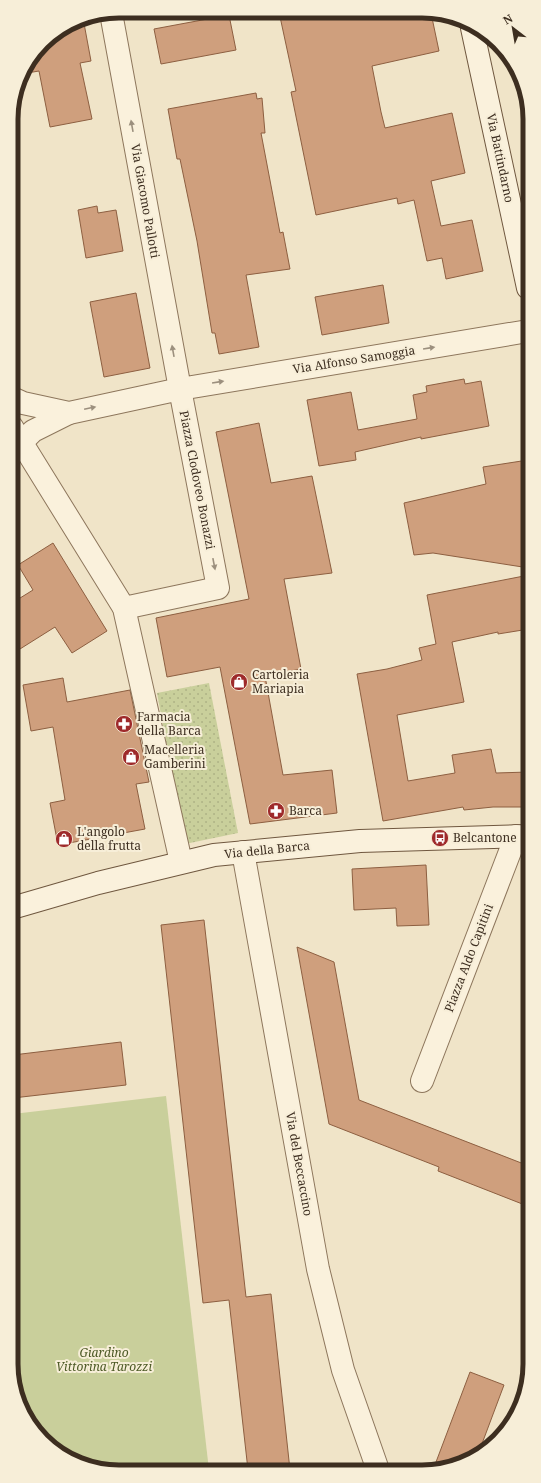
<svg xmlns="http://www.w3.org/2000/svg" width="541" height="1483" font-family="'Noto Serif',serif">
<defs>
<pattern id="grass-dots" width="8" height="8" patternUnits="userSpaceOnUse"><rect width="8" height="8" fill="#c9cf9b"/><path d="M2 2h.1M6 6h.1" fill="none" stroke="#aeb285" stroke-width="1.8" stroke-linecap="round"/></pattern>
</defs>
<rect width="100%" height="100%" fill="#f0e4c8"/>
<path fill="url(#grass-dots)" d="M209 683 238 833 185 844 157 693Z"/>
<path fill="#c9cf9b" d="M166 1096 209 1470H98L43 1441 13 1385V1114Z"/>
<g fill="#cf9f7d" stroke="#8d5f41">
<path d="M279 12 431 13 439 51 372 66 381 112 385 128 452 113 465 173 431 181 441 226 472 220 483 271 446 279 442 258 427 261 414 200 398 204 397 198 316 215 291 92 296 91Z"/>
<path d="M229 15 236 50 161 64 154 29Z"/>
<path d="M83 18 91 61 80 63 92 119 50 127 39 71 21 74 22 71 48 38 78 19Z"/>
<path d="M256 93 257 99 262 98 265 133H261L280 233 283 232 290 269 246 275 259 347 219 354 215 333H212L197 241 180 159H177L168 109Z"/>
<path d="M97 206 98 213 116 210 123 251 86 258 78 210Z"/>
<path d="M383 285 389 323 322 335 315 297Z"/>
<path d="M136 293 150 368 104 377 90 302Z"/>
<path d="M464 379 465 384 481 381 489 426 421 439V437L355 452 356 460 319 466 307 400 351 392 358 430 417 419 413 395 427 392 426 386Z"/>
<path d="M259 423 271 483 312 476 332 573 284 579 301 669 265 676 283 775 332 770 337 813 250 824 220 667 167 677 156 618 249 599 216 432Z"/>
<path d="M528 460 529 568 433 553 414 555 404 503 486 484 483 467Z"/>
<path d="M53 543 107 631 72 653 55 627 12 654V603L33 590 18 565Z"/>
<path d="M529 575V629L498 634V632L452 642 464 702 397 715 408 781 455 773 452 755 491 749 496 773 529 772V807H493L464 810 463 807 383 821 357 674 387 669 422 660 419 648 436 644 427 595Z"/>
<path d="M63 678 67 702 130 690 149 782 136 784 145 829 58 845 50 803 65 800 53 727 31 731 23 685Z"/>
<path d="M426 865 429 925 397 926 396 908 354 910 352 869Z"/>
<path d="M204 920 246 1297 271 1294 290 1470H248L229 1300 203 1303 161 925Z"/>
<path d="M297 947 334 962 359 1100 529 1166 530 1207 438 1171 439 1167 329 1124Z"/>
<path d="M121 1042 126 1085 13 1098V1055Z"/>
<path d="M470 1372 504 1385 477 1457 443 1470H433Z"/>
</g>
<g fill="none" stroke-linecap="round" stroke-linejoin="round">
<defs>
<g id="street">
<path d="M111 13 180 389 528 331"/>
<path d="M12 398 23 403 69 413 180 389 218 588 124 608"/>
<path d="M12 427 124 608 181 862"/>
<path d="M21 443 33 431 69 413"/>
<path d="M243 852 318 1269 343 1370 378 1470"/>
<path d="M422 1081 516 836"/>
</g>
<g id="secondary">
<path d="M472 28 528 288"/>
<path d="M12 908 98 883 214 855 360 841 529 836"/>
</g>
</defs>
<use href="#street" stroke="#8d765c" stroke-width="24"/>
<use href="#secondary" stroke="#6f573f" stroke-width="24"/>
<use href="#street" stroke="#faf1dc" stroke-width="22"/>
<use href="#secondary" stroke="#faf1dc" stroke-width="22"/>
</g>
<defs><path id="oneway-solid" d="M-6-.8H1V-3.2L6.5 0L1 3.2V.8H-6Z"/></defs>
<g fill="#9c907e">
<use href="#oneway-solid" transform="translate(132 126) rotate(-100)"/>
<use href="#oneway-solid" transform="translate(429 348) rotate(-9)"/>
<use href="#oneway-solid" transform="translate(173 351) rotate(-100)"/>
<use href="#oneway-solid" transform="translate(218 382) rotate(-9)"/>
<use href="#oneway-solid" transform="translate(90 408) rotate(-12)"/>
<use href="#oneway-solid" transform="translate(214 564) rotate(79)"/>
</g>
<defs>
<symbol id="shop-disc" viewBox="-11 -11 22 22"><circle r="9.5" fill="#9e2a2b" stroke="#f7eed8"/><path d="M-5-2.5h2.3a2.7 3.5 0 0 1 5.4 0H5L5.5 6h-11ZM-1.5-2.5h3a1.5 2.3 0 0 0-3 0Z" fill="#fff"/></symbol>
<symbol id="pharmacy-disc" viewBox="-11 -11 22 22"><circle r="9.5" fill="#9e2a2b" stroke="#f7eed8"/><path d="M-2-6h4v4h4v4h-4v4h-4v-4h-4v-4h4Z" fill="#fff"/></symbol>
<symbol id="bus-disc" viewBox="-11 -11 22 22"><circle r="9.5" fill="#9e2a2b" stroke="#f7eed8"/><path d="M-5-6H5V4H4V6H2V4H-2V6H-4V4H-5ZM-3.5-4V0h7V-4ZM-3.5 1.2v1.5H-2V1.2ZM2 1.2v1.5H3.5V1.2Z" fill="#fff"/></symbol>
</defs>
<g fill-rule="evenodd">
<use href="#shop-disc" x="229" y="672" width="20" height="20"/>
<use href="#pharmacy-disc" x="114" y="714" width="20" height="20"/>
<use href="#shop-disc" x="121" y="747" width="20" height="20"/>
<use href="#pharmacy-disc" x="266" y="801" width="20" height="20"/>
<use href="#bus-disc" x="430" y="828" width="20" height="20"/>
<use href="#shop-disc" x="54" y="829" width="20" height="20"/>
</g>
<g text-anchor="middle" stroke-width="4" stroke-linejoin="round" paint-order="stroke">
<g font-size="12" fill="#3d2e20" stroke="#f7eed8">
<text transform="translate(500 158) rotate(78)" y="4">Via Battindarno</text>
<text transform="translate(145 201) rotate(80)" y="4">Via Giacomo Pallotti</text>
<text transform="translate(354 360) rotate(-9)" y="4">Via Alfonso Samoggia</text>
<text transform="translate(197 480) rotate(79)" y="4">Piazza Clodoveo Bonazzi</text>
<text transform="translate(267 850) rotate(-6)" y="4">Via della Barca</text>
<text transform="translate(469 958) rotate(-69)" y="4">Piazza Aldo Capitini</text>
<text transform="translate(299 1164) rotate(80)" y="4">Via del Beccaccino</text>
</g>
<g font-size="12" fill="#3d2e20" stroke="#f7eed8" text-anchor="start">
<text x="252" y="679">Cartoleria<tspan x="252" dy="14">Mariapia</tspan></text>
<text x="137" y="721">Farmacia<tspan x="137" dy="14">della Barca</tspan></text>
<text x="144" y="754">Macelleria<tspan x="144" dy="14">Gamberini</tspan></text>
<text x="289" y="815">Barca</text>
<text x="77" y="836">L'angolo<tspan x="77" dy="14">della frutta</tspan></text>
<text x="453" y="842">Belcantone</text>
</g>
<g font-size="12" font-style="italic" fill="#4d5a26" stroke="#f7eed8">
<text x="104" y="1357">Giardino<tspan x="104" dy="14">Vittorina Tarozzi</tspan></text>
</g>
</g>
<path d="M0 0H541V1483H0ZM119 18H422A101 101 0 0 1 523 119V1364A101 101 0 0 1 422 1465H119A101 101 0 0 1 18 1364V119A101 101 0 0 1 119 18Z" fill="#f7eed8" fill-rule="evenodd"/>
<path fill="none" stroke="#3d2e20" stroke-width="5" d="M119 18H422A101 101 0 0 1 523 119V1364A101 101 0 0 1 422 1465H119A101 101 0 0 1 18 1364V119A101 101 0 0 1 119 18Z"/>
<g transform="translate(513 28) rotate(329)" stroke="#f7eed8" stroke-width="3" paint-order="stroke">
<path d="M0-3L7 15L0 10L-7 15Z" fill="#3d2e20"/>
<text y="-6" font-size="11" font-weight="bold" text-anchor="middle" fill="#3d2e20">N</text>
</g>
</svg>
